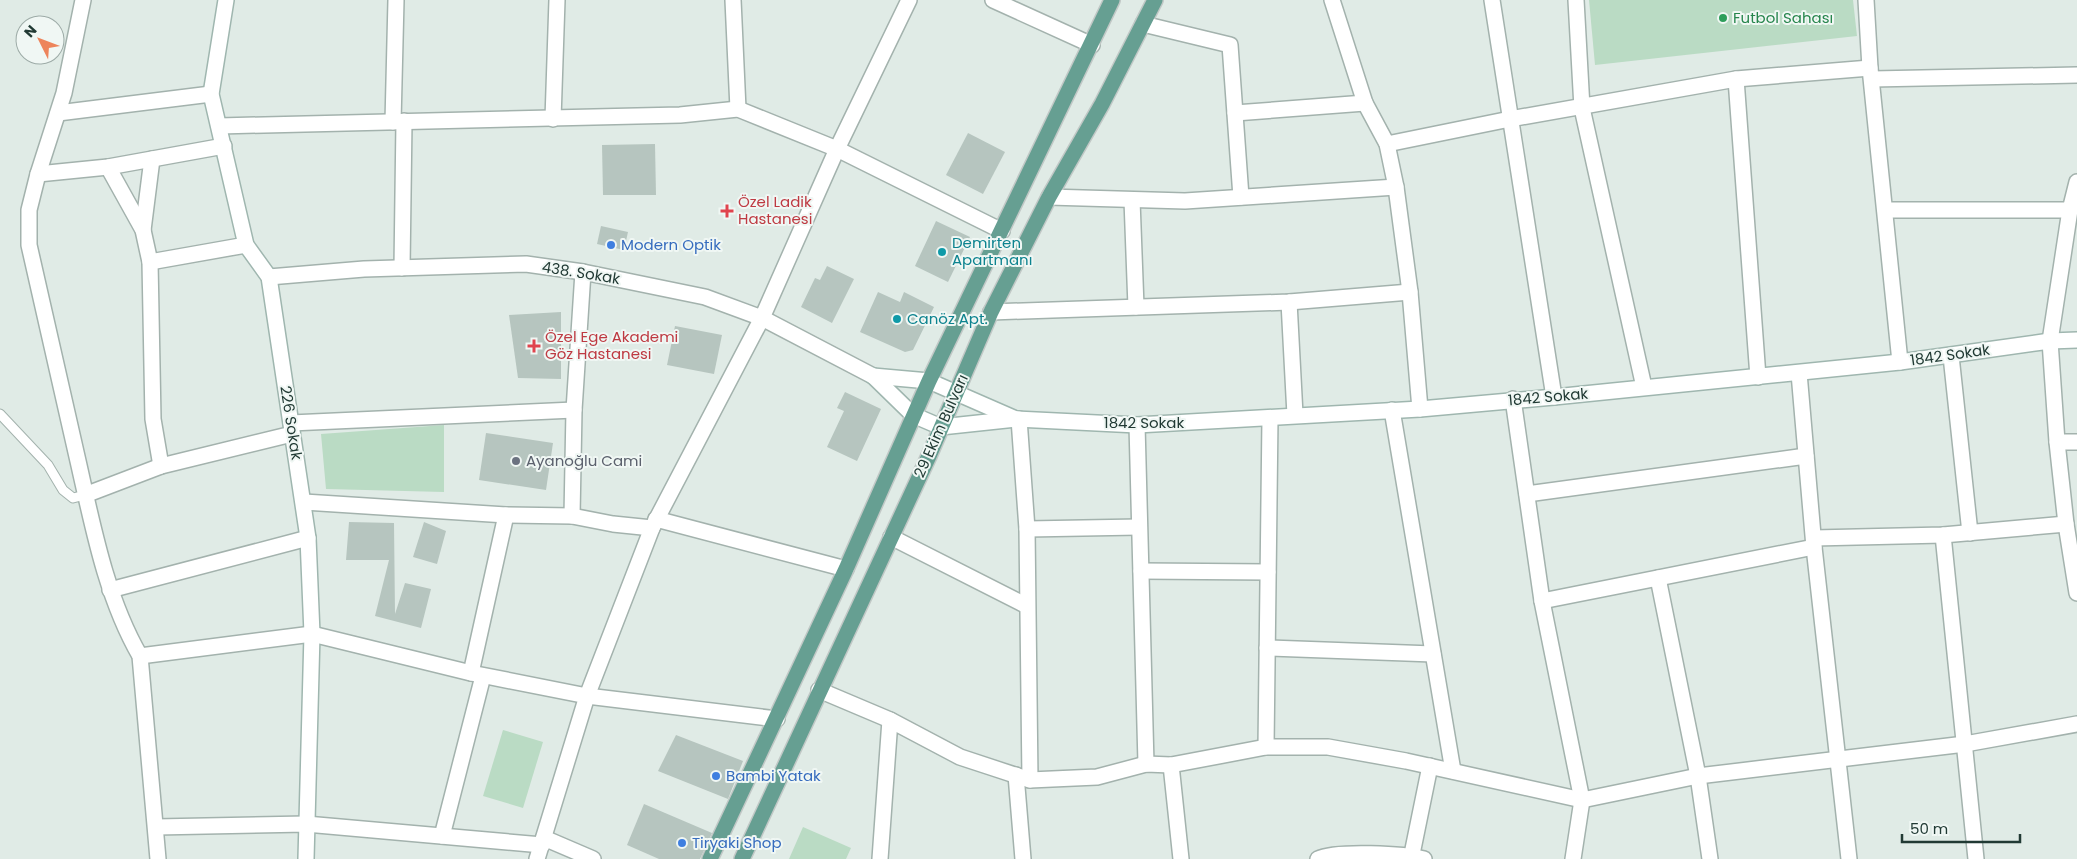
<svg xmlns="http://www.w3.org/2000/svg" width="2077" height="859" font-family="Poppins,sans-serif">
<rect width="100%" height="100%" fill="#e0ebe6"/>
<g fill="#badbc4">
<path d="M1589 0H1853L1857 36 1595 65Z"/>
<path d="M444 425V492L326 489 321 434Z"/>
<path d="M503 730 543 742 523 808 483 796Z"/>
<path d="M803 827 851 848 846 859H789Z"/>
</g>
<g fill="#b6c5bf">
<path d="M968 133 1005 152 983 194 946 175Z"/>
<path d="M655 144 656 195H603L602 145Z"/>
<path d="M936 221 970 237 948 282 915 266Z"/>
<path d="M601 226 628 232 624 250 597 244Z"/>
<path d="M827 266 854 279 832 323 801 307 815 278 820 280Z"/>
<path d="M878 292 900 302 904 292 934 307 913 350 905 352 860 332Z"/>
<path d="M561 312V379L518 378 509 315Z"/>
<path d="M675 326 722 335 714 374 667 365Z"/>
<path d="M845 392 881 409 857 461 827 447 844 411 837 408Z"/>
<path d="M486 433 553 443 546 490 479 480Z"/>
<path d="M349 522 394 523 395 614 405 583 431 589 421 628 375 616 389 560H346Z"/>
<path d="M424 522 446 531 437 564 413 557Z"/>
<path d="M676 735 743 761 728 799 658 771Z"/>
<path d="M644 804 712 833 700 859H659L627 845Z"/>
</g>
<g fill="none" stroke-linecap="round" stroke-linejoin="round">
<defs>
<path id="lane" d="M0 414 48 465 63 490 73 498 85 495"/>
<g id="street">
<path d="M83 0 64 93 38 174 29 210V245C45 317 61 389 78 461 93 527 106 597 140 656L158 859"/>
<path d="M733 0 738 109"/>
<path d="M993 0 1092 45"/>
<path d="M1332 0 1365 103 1387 144 1396 187 1410 292 1420 409"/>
<path d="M1492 0 1554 397"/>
<path d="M1576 0 1582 108 1644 387"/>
<path d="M1866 0 1870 68 1900 362"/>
<path d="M1143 24 1230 45 1241 197"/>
<path d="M1736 79 1758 377"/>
<path d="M1872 79 2077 75"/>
<path d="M58 113 211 94"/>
<path d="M1235 113 1365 103"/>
<path d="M553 119 557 0"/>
<path d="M393 122 396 0"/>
<path d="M219 126 680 115 738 109 837 149 1002 231"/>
<path d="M1387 144 1510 119 1736 79 1870 68"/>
<path d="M108 167 143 230 150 262 153 419 161 466"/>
<path d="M38 174 108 167 224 146"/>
<path d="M2077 182 2070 210 2050 341 2057 442 2066 524 2077 593"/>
<path d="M1049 197 1185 201 1396 187"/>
<path d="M1132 200 1136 307"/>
<path d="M1885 210H2070"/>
<path d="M143 230 152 159"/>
<path d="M150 262 246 245"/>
<path d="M402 268 404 121"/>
<path d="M269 277 364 269 526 264 583 272 705 297 762 318 873 376"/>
<path d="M1289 302 1295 415"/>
<path d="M991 312 1289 302 1410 292"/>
<path d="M1951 356 1970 533"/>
<path d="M1799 373 1814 547 1849 859"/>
<path d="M1513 399 1542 601 1582 800 1573 859"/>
<path d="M1392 410 1453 771"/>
<path d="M1019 419 1027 529 1030 780"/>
<path d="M291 423 574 410"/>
<path d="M1137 425 1146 764"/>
<path d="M2057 442H2077"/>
<path d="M1527 494 1806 456"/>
<path d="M85 495 161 466 292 434"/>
<path d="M304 502 506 515 572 516 613 524 652 528"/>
<path d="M572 516 574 410 583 272"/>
<path d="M656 519 846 569"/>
<path d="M1027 529 1139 527"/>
<path d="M1943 535 1976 859"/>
<path d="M891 537 1027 606"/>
<path d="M1814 538 1943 535 2066 524"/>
<path d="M1141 571 1268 572"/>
<path d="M1658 578 1698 776 1710 859"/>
<path d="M110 590 308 538"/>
<path d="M1542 601 1814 547"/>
<path d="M1267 648 1433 654"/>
<path d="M140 656 312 634 471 673 587 696 777 719"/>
<path d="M471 673 506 515"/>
<path d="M819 690 890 720 960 757 1030 780 1097 777 1146 764 1171 765 1266 747H1328L1406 761 1582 800 1698 776 1965 744 2077 724"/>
<path d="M1266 747 1270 418"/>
<path d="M1171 765 1181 859"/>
<path d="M1016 775 1023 859"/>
<path d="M156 827 306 824 542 845"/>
<path d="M442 836 483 676"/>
<path d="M544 838 593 859"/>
<path d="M537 859 587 696 652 528 762 318 837 149 909 0"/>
<path d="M880 859 890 720"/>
<path d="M1318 859C1336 850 1405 854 1424 859"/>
<path d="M1411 859 1430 766"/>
</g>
<g id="secondary">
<path d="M226 0 211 94 246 245 269 277 308 538 312 634 306 859"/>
<path d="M873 376 913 415 941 427 1016 419 1137 425 1420 409 1554 397 1900 362 2050 341 2077 340"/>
<path d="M873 376 929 381 1016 419"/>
</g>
<g id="primary">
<path d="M710 859 846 569 929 381 1112 0"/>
<path d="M742 859 929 456 991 312 1049 197 1102 104 1155 0"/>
</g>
</defs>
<use href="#lane" stroke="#a3b2ad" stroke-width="11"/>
<use href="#street" stroke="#a3b2ad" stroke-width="18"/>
<use href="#secondary" stroke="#9fb6af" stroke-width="18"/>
<use href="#primary" stroke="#c1c8c6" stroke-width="18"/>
<use href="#lane" stroke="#fff" stroke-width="9"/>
<use href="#street" stroke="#fff" stroke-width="15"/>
<use href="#secondary" stroke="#fff" stroke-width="15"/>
<use href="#primary" stroke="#669f92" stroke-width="15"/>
</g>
<circle fill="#2e9e5b" stroke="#f0f7f4" stroke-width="2" cx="1723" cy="18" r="5"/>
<g fill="#e0444e" stroke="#f0f7f4" stroke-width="2">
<path d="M724.5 203.5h5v5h5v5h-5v5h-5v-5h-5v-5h5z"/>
<path d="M531.5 338.5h5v5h5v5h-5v5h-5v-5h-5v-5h5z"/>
</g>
<g fill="#3f7fe0" stroke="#f0f7f4" stroke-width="2">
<circle cx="611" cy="245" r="5"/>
<circle cx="716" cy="776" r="5"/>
<circle cx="682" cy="843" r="5"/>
</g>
<g fill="#0f9aa8" stroke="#f0f7f4" stroke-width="2">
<circle cx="942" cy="252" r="5"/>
<circle cx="897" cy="319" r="5"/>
</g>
<circle fill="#6b7280" stroke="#f0f7f4" stroke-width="2" cx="516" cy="461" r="5"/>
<g text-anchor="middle" stroke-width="4" stroke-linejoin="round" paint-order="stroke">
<g font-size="15" fill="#27864d" stroke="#f0f7f4" text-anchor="start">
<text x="1733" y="23">Futbol Sahası</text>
</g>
<g font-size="15" fill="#be3a42" stroke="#f0f7f4" text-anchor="start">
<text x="738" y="207">Özel Ladik<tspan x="738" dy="17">Hastanesi</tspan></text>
<text x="545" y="342">Özel Ege Akademi<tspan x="545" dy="17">Göz Hastanesi</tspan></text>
</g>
<g font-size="15" fill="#0d838f" stroke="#f0f7f4" text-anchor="start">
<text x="952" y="248">Demirten<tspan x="952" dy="17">Apartmanı</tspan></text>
<text x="907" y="324">Canöz Apt.</text>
</g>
<g font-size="15" fill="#366cbe" stroke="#f0f7f4" text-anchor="start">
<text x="621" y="250">Modern Optik</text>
<text x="726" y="781">Bambi Yatak</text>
<text x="692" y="848">Tiryaki Shop</text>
</g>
<g font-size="15" fill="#213a34" stroke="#f0f7f4">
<text transform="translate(581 273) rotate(9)" y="5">438. Sokak</text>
<text transform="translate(1950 355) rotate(-8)" y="5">1842 Sokak</text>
<text transform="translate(1548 397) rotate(-5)" y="5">1842 Sokak</text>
<text transform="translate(291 423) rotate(81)" y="5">226 Sokak</text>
<text x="1144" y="428">1842 Sokak</text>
<text transform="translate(941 426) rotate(-66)" y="5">29 Ekim Bulvarı</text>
</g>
<g font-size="15" fill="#5b616d" stroke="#f0f7f4" text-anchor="start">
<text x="526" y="466">Ayanoğlu Cami</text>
</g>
</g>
<g transform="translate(40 40) rotate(312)"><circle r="24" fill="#f0f7f4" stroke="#9daba7"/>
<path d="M0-4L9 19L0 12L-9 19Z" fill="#ed845b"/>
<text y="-8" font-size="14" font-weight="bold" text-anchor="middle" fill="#213a34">N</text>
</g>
<path d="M1902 834v8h118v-8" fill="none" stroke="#213a34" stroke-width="2.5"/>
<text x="1910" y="834" font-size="15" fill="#213a34" stroke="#f0f7f4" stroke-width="4" paint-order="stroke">50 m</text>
</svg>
